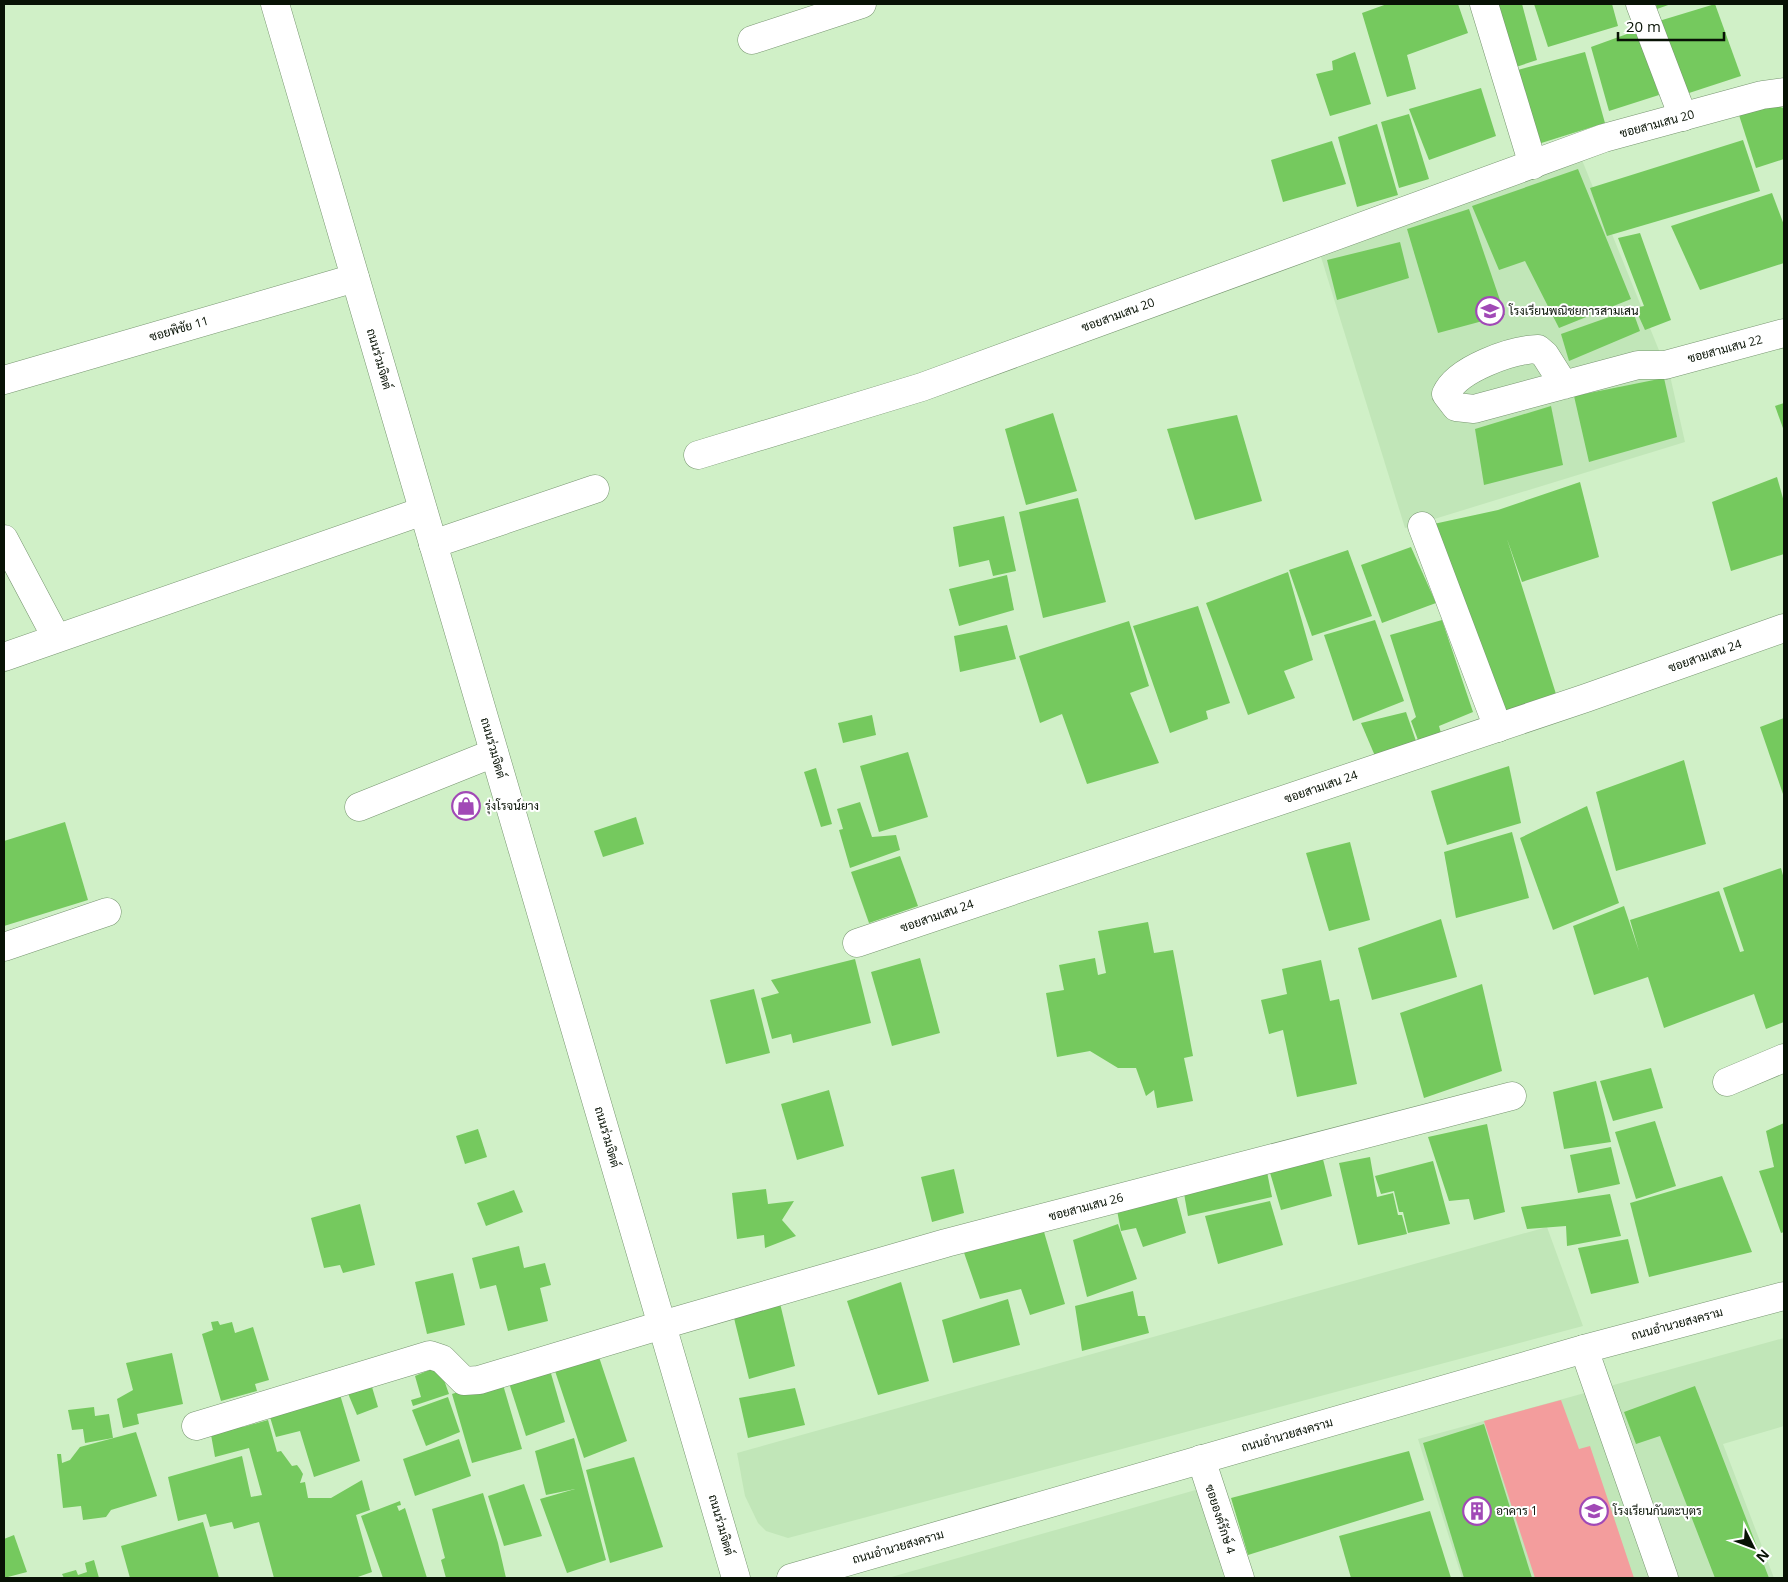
<svg xmlns="http://www.w3.org/2000/svg" width="1788" height="1582" font-family="'Open Sans',Sarabun,sans-serif">
<rect width="100%" height="100%" fill="#d0f0c7"/>
<g fill="#c1e6b8">
<path d="M1582 160 1671 380 1685 442 1405 528 1321 257Z"/>
<path d="M1547 1227 1583 1326 788 1538 766 1531 758 1523 745 1496 737 1453Z"/>
<path d="M1784 1338V1426L1723 1444 1774 1578H1462L1418 1439Z"/>
<path d="M1220 1483 1252 1578H888Z"/>
</g>
<path fill="#f39d9d" d="M1561 1400 1579 1449 1590 1446 1634 1578H1535L1484 1421Z"/>
<g fill="#75c95e">
<path d="M1387 4H1458L1468 33 1407 55 1416 89 1387 97 1362 13Z"/>
<path d="M1487 4H1522L1537 60 1507 70Z"/>
<path d="M1534 4H1612L1618 26 1548 47Z"/>
<path d="M1656 4H1671L1657 9Z"/>
<path d="M1715 4 1741 76 1686 94 1659 21Z"/>
<path d="M1638 30 1659 95 1609 111 1591 47Z"/>
<path d="M1355 52 1371 104 1330 116 1316 74 1333 70 1332 61Z"/>
<path d="M1585 52 1605 123 1535 145 1514 71Z"/>
<path d="M1481 88 1496 136 1429 160 1409 109Z"/>
<path d="M1765 103 1784 108V159L1756 168 1738 112Z"/>
<path d="M1409 114 1429 179 1399 188 1381 122Z"/>
<path d="M1377 124 1398 195 1357 207 1338 137Z"/>
<path d="M1743 140 1760 191 1607 236 1590 188Z"/>
<path d="M1332 141 1346 184 1283 202 1271 160Z"/>
<path d="M1578 169 1631 299 1559 328 1525 261 1499 270 1472 206Z"/>
<path d="M1772 193 1784 225V263L1700 290 1671 226Z"/>
<path d="M1469 209 1505 315 1438 333 1407 229Z"/>
<path d="M1640 233 1671 320 1645 330 1635 308 1644 306 1618 238Z"/>
<path d="M1400 242 1409 278 1337 300 1327 260Z"/>
<path d="M1632 309 1640 331 1569 361 1561 334Z"/>
<path d="M1664 378 1677 437 1589 462 1574 396Z"/>
<path d="M1784 403V431L1775 406Z"/>
<path d="M1551 406 1563 465 1484 485 1475 429Z"/>
<path d="M1053 413 1077 491 1026 505 1005 429Z"/>
<path d="M1237 415 1262 501 1195 520 1167 429Z"/>
<path d="M1777 477 1784 502V554L1731 571 1712 502Z"/>
<path d="M1580 482 1599 557 1522 582 1507 539 1556 694 1503 715 1429 525 1498 510Z"/>
<path d="M1078 498 1106 602 1043 618 1019 512Z"/>
<path d="M1004 516 1016 571 993 576 989 560 959 567 953 527Z"/>
<path d="M1411 547 1436 603 1382 623 1361 565Z"/>
<path d="M1348 550 1372 616 1312 636 1289 570Z"/>
<path d="M1288 572 1313 660 1284 671 1295 698 1248 715 1206 603Z"/>
<path d="M1007 575 1014 610 959 626 949 589Z"/>
<path d="M1198 606 1230 703 1206 711 1208 719 1170 733 1133 626Z"/>
<path d="M1375 620 1404 701 1353 721 1324 635Z"/>
<path d="M1442 620 1473 712 1439 726 1441 733 1418 740 1411 721 1416 717 1390 635Z"/>
<path d="M1129 621 1149 686 1130 693 1159 763 1087 784 1062 714 1040 723 1019 656Z"/>
<path d="M1007 625 1016 659 960 672 954 636Z"/>
<path d="M1406 712 1416 741 1375 756 1361 723Z"/>
<path d="M872 715 876 735 843 743 838 723Z"/>
<path d="M1784 718V797L1760 727Z"/>
<path d="M908 752 928 817 879 832 860 766Z"/>
<path d="M1684 760 1706 844 1616 871 1596 792Z"/>
<path d="M1509 766 1521 823 1447 845 1431 791Z"/>
<path d="M816 768 832 824 821 827 804 772Z"/>
<path d="M860 802 872 837 896 835 900 850 850 868 839 830 843 829 837 809Z"/>
<path d="M1587 806 1619 903 1553 930 1520 838Z"/>
<path d="M636 817 644 844 603 857 594 831Z"/>
<path d="M65 822 88 900 4 926V841Z"/>
<path d="M1512 832 1529 898 1456 918 1444 852Z"/>
<path d="M1350 842 1370 920 1329 931 1306 853Z"/>
<path d="M900 856 918 906 869 923 851 872Z"/>
<path d="M1781 868 1784 879V1022L1766 1029 1754 994 1664 1028 1648 977 1594 995 1573 926 1624 906 1639 951 1630 920 1719 891 1740 952 1744 951 1723 888Z"/>
<path d="M1441 919 1457 977 1372 1000 1358 948Z"/>
<path d="M1148 922 1154 953 1173 950 1193 1056 1184 1058 1193 1101 1157 1108 1154 1090 1146 1096 1136 1068H1118L1090 1051 1057 1057 1046 993 1064 990 1059 965 1095 958 1098 975 1106 973 1098 931Z"/>
<path d="M920 958 940 1033 892 1046 871 972Z"/>
<path d="M855 959 871 1023 793 1043 791 1034 772 1039 761 998 779 993 771 980Z"/>
<path d="M1321 960 1330 1001 1339 999 1357 1084 1297 1097 1283 1030 1269 1034 1261 1000 1287 994 1282 969Z"/>
<path d="M1482 984 1502 1071 1424 1098 1400 1013Z"/>
<path d="M754 989 770 1053 726 1064 710 1000Z"/>
<path d="M1651 1068 1663 1108 1613 1121 1600 1081Z"/>
<path d="M1596 1081 1611 1142 1564 1149 1553 1092Z"/>
<path d="M829 1090 844 1146 797 1160 781 1104Z"/>
<path d="M1655 1121 1676 1186 1636 1199 1615 1132Z"/>
<path d="M1784 1123V1232L1781 1233 1759 1171 1774 1167 1766 1131Z"/>
<path d="M1487 1124 1505 1212 1474 1220 1469 1199 1449 1201 1428 1137Z"/>
<path d="M478 1129 487 1157 465 1164 456 1136Z"/>
<path d="M1611 1147 1620 1184 1578 1193 1570 1155Z"/>
<path d="M1321 1151 1332 1196 1281 1210 1268 1166Z"/>
<path d="M1370 1157 1377 1197 1393 1193 1398 1215H1402L1407 1234 1358 1245 1339 1163Z"/>
<path d="M1433 1161 1450 1224 1408 1233 1403 1212H1399L1394 1191 1381 1194 1375 1176Z"/>
<path d="M1266 1167 1272 1197 1188 1216 1183 1188Z"/>
<path d="M954 1169 964 1213 932 1222 921 1177Z"/>
<path d="M1722 1176 1752 1252 1649 1277 1630 1203Z"/>
<path d="M766 1189 768 1204 794 1201 782 1220 796 1236 765 1248 764 1235 737 1239 732 1193Z"/>
<path d="M514 1190 523 1212 486 1226 477 1203Z"/>
<path d="M1175 1191 1186 1233 1143 1247 1136 1228 1121 1231 1116 1205Z"/>
<path d="M1610 1194 1621 1236 1567 1246 1566 1226 1527 1229 1521 1207Z"/>
<path d="M1270 1201 1283 1245 1218 1264 1205 1216Z"/>
<path d="M360 1204 375 1265 343 1273 340 1265 324 1268 311 1218Z"/>
<path d="M1118 1224 1137 1279 1087 1297 1073 1240Z"/>
<path d="M1042 1225 1065 1304 1030 1315 1021 1289 980 1299 961 1244Z"/>
<path d="M1628 1239 1639 1283 1591 1294 1578 1248Z"/>
<path d="M519 1246 524 1268 545 1263 551 1285 540 1288 548 1321 508 1331 496 1285 480 1289 472 1258Z"/>
<path d="M453 1273 465 1325 427 1334 415 1282Z"/>
<path d="M901 1282 929 1381 878 1395 847 1301Z"/>
<path d="M1133 1291 1138 1316H1145L1149 1333 1082 1351 1075 1306Z"/>
<path d="M779 1299 795 1366 749 1379 733 1314Z"/>
<path d="M1008 1299 1020 1345 953 1363 942 1320Z"/>
<path d="M218 1321 220 1325 232 1322 235 1333 253 1327 269 1380 255 1384 257 1391 221 1401 202 1334 213 1330 211 1322Z"/>
<path d="M597 1351 627 1441 584 1458 553 1365Z"/>
<path d="M172 1353 183 1404 137 1414 139 1424 123 1428 117 1399 133 1390 126 1363Z"/>
<path d="M439 1366 449 1394 413 1406 411 1400 421 1397 415 1376Z"/>
<path d="M550 1370 565 1422 526 1436 509 1383Z"/>
<path d="M369 1377 378 1407 357 1415 344 1384Z"/>
<path d="M501 1378 522 1449 472 1463 452 1394Z"/>
<path d="M1695 1386 1769 1578H1715L1660 1436 1636 1444 1624 1412Z"/>
<path d="M338 1388 360 1461 314 1477 300 1431 276 1437 267 1407Z"/>
<path d="M795 1388 805 1425 748 1438 739 1398Z"/>
<path d="M448 1397 460 1432 426 1446 412 1410Z"/>
<path d="M94 1407 95 1416 109 1414 113 1438 85 1443 83 1429 72 1430 68 1410Z"/>
<path d="M242 1418 243 1427 268 1420 277 1452 281 1451 292 1466 297 1465 300 1469 303 1474 300 1483 305 1482 308 1498H331L362 1480 370 1510 356 1515 372 1572 355 1578H274L259 1522 234 1529 232 1522 210 1527 206 1514 178 1521 168 1477 242 1456 251 1497 262 1495 249 1448 215 1457 210 1429Z"/>
<path d="M1484 1424 1532 1578H1464L1423 1443Z"/>
<path d="M136 1432 157 1496 111 1510 106 1517 83 1520 81 1506 63 1508 57 1454H61L62 1463 70 1460 80 1447Z"/>
<path d="M574 1438 606 1560 567 1573 540 1499 575 1489 546 1495 535 1451Z"/>
<path d="M459 1439 471 1476 415 1496 403 1459Z"/>
<path d="M1409 1451 1424 1500 1248 1555 1231 1498Z"/>
<path d="M634 1457 663 1547 610 1563 586 1470Z"/>
<path d="M524 1484 542 1536 504 1546 488 1496Z"/>
<path d="M483 1493 498 1543 506 1578H446L441 1560 445 1558 432 1509Z"/>
<path d="M400 1501 401 1505 397 1506 399 1511 405 1508 427 1578H383L361 1516Z"/>
<path d="M1430 1511 1451 1578H1351L1339 1536Z"/>
<path d="M203 1522 219 1578H130L121 1546Z"/>
<path d="M14 1535 27 1572 4 1578V1539Z"/>
<path d="M94 1560 99 1578H64L62 1574 76 1570 78 1575 87 1572 85 1563Z"/>
</g>
<g fill="none" stroke-linecap="round" stroke-linejoin="round">
<defs>
<g id="minor">
<path d="M275 4 736 1578"/>
<path d="M1484 4 1533 165"/>
<path d="M1640 4 1683 117"/>
<path d="M752 40 862 4"/>
<path d="M4 380 355 278"/>
<path d="M1564 385 1545 355 1538 349C1511 350 1457 369 1446 394L1456 407 1474 409 1638 365H1665L1784 333"/>
<path d="M698 455 922 387 1604 138 1762 95 1784 92"/>
<path d="M1422 526 1498 728"/>
<path d="M4 539 56 637"/>
<path d="M433 544 595 489"/>
<path d="M4 657 423 511"/>
<path d="M359 807 494 753"/>
<path d="M857 943 1586 698 1784 628"/>
<path d="M4 947 107 912"/>
<path d="M1727 1082 1784 1058"/>
<path d="M1584 1349 1664 1578"/>
<path d="M196 1426 430 1355 442 1359 464 1381 479 1380 662 1325 946 1243 1512 1096"/>
<path d="M1201 1459 1240 1578"/>
<path d="M791 1578 1584 1349 1784 1296"/>
</g>
</defs>
<use href="#minor" stroke="#779570" stroke-width="29"/>
<use href="#minor" stroke="#fff" stroke-width="28"/>
</g>
<defs>
<symbol id="school-ring" viewBox="-11 -11 22 22"><circle r="9.5" fill="#fff" stroke="#a149b6" stroke-width="1.5"/><path d="M0-5L7-2L0 1L-7-2ZM-4 1L0 2.5L4 1V4Q0 6-4 4Z" fill="#a149b6"/></symbol>
<symbol id="shop-ring" viewBox="-11 -11 22 22"><circle r="9.5" fill="#fff" stroke="#a149b6" stroke-width="1.5"/><path d="M-5-2.5h2.3a2.7 3.5 0 0 1 5.4 0H5L5.5 6h-11ZM-1.5-2.5h3a1.5 2.3 0 0 0-3 0Z" fill="#a149b6"/></symbol>
<symbol id="building-ring" viewBox="-11 -11 22 22"><circle r="9.5" fill="#fff" stroke="#a149b6" stroke-width="1.5"/><path d="M-4-6H4V6H1V3H-1V6H-4ZM-2.5-4.3h1.7v1.8h-1.7ZM.8-4.3h1.7v1.8H.8ZM-2.5-1h1.7V.8h-1.7ZM.8-1h1.7V.8H.8Z" fill="#a149b6"/></symbol>
</defs>
<g fill-rule="evenodd">
<use href="#school-ring" x="1474" y="295" width="32" height="32"/>
<use href="#shop-ring" x="450" y="790" width="32" height="32"/>
<use href="#building-ring" x="1461" y="1495" width="32" height="32"/>
<use href="#school-ring" x="1578" y="1495" width="32" height="32"/>
</g>
<g text-anchor="middle" stroke-width="4" stroke-linejoin="round" paint-order="stroke">
<g font-size="12" fill="#081205" stroke="#fff">
<text transform="translate(1657 124) rotate(-15)" y="4">ซอยสามเสน 20</text>
<text transform="translate(1118 315) rotate(-20)" y="4">ซอยสามเสน 20</text>
<text transform="translate(179 329) rotate(-16)" y="4">ซอยพิชัย 11</text>
<text transform="translate(1725 349) rotate(-15)" y="4">ซอยสามเสน 22</text>
<text transform="translate(379 359) rotate(74)" y="4">ถนนร่วมจิตต์</text>
<text transform="translate(1705 656) rotate(-19)" y="4">ซอยสามเสน 24</text>
<text transform="translate(493 748) rotate(74)" y="4">ถนนร่วมจิตต์</text>
<text transform="translate(1321 787) rotate(-19)" y="4">ซอยสามเสน 24</text>
<text transform="translate(937 916) rotate(-19)" y="4">ซอยสามเสน 24</text>
<text transform="translate(607 1137) rotate(74)" y="4">ถนนร่วมจิตต์</text>
<text transform="translate(1086 1207) rotate(-15)" y="4">ซอยสามเสน 26</text>
<text transform="translate(1677 1324) rotate(-15)" y="4">ถนนอำนวยสงคราม</text>
<text transform="translate(1287 1435) rotate(-16)" y="4">ถนนอำนวยสงคราม</text>
<text transform="translate(1220 1519) rotate(72)" y="4">ซอยองค์รักษ์ 4</text>
<text transform="translate(721 1525) rotate(74)" y="4">ถนนร่วมจิตต์</text>
<text transform="translate(898 1547) rotate(-16)" y="4">ถนนอำนวยสงคราม</text>
</g>
<g font-size="12" fill="#081205" stroke="#fff" text-anchor="start">
<text x="1509" y="315">โรงเรียนพณิชยการสามเสน</text>
<text x="485" y="810">รุ่งโรจน์ยาง</text>
<text x="1496" y="1515">อาคาร 1</text>
<text x="1613" y="1515">โรงเรียนกันตะบุตร</text>
</g>
</g>
<rect width="1788" height="1582" fill="none" stroke="#081205" stroke-width="10"/>
<g transform="translate(1753 1547) rotate(132)" stroke="#ffffff" stroke-width="4" paint-order="stroke">
<path d="M0-4L9 19L0 12L-9 19Z" fill="#081205"/>
<text y="-8" font-size="14" font-weight="bold" text-anchor="middle" fill="#081205">N</text>
</g>
<path d="M1618 32v8h106v-8" fill="none" stroke="#081205" stroke-width="2.5"/>
<text x="1626" y="32" font-size="15" fill="#081205" stroke="#ffffff" stroke-width="4" paint-order="stroke">20 m</text>
</svg>
